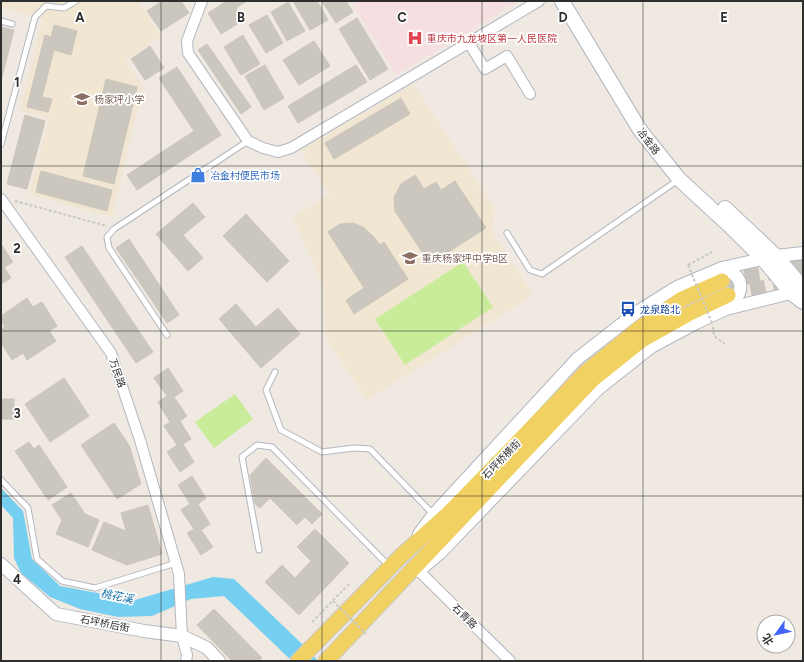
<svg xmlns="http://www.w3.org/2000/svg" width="804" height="662" font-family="Figtree,'Noto Sans SC',sans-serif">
<rect width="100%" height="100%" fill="#efe9e1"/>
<g fill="#f0e6d1">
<path d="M1 1H138L161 36 125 61 143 87 112 217 29 194 49 119 20 110 43 19 1 7Z"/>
<path d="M413 84 495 209 492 232 533 295 367 400 326 338 323 285 293 217 329 194 301 150Z"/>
</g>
<path fill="#f5dfe0" d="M351 1H519L396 75Z"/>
<g fill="#c9ec9a">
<path d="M463 262 493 307 405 365 375 319Z"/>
<path d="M235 394 253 419 214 448 195 422Z"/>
</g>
<path fill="#75cff0" d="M1 488 23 511 32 559 60 586 135 600 213 577 234 579 299 641 318 661H292L224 596 191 599 152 616 118 617 80 609 50 597 21 573 14 558 13 518 1 505Z"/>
<g fill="#cbc7bf" stroke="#cbc5ba">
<path d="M162 1H181L189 13 161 31 147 11Z"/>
<path d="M227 1H247L236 8 244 20 221 34 208 13Z"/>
<path d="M293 1H317L328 20 310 30Z"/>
<path d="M322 1H346L353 12 336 23Z"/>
<path d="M288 2 305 31 287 41 271 12Z"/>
<path d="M267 15 283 43 266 53 249 25Z"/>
<path d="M357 18 388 69 370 80 339 29Z"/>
<path d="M54 25 77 31 71 55 54 50 42 97 52 99 48 112 27 107 45 35 51 37Z"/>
<path d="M1 27 14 30 1 81Z"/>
<path d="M243 35 260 64 241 75 224 47Z"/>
<path d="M314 41 330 66 299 85 283 60Z"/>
<path d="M207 44 251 107 241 114 198 50Z"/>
<path d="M150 46 164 68 145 80 131 59Z"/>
<path d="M265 65 284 98 264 110 245 76Z"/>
<path d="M356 65 367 82 298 123 288 106Z"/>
<path d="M177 67 221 135 137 190 127 175 194 131 159 78Z"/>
<path d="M106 79 137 87 114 184 83 176Z"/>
<path d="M401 98 410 114 334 159 325 143Z"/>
<path d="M25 115 45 121 27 189 7 184Z"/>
<path d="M41 171 112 190 107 211 36 192Z"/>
<path d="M415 175 424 189 436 182 441 190 455 181 486 228 430 264 395 211 394 197 401 184Z"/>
<path d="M193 203 205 217 183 235 203 258 188 271 156 234Z"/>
<path d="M246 214 289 261 267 282 223 236Z"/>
<path d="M353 223 363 227 374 237 380 245 384 242 408 279 354 314 346 300 364 288 328 232 340 224Z"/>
<path d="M129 239 179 315 167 323 116 248Z"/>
<path d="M1 244 13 262 4 267 11 278 1 284Z"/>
<path d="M82 246 153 352 136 363 65 257Z"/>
<path d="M27 298 33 307 42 302 57 326 49 331 56 341 27 360 23 353 12 360 1 343V329L5 327 1 320V316Z"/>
<path d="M236 304 256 327 278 308 300 334 261 368 219 319Z"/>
<path d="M168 368 183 391 174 397 187 416 180 421 191 439 183 444 194 462 180 472 167 452 177 445 164 426 170 422 158 402 167 396 154 378Z"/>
<path d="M64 378 89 416 50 442 25 404Z"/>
<rect x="1" y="399" width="13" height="20"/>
<path d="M114 423 129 445 141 484 117 499 81 445Z"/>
<path d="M29 442 34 449 39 445 67 487 48 500 15 451Z"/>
<path d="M266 458 322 514 312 524 305 517 297 525 270 498 260 508 255 504 250 475Z"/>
<path d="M192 476 206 498 198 504 210 524 201 530 213 547 201 555 187 533 194 529 181 510 190 504 178 485Z"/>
<path d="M71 493 85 514 99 520 88 547 56 534 62 520 52 505Z"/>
<path d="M148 505 162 554 127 565 92 550 104 522 126 531 121 513Z"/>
<path d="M315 529 349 563 299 615 265 582 282 565 295 578 311 561 297 547Z"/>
<path d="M214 609 262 658 258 661H232L197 625Z"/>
</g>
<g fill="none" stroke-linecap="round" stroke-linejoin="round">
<g stroke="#c8c4bd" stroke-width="15" stroke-dasharray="15 8" stroke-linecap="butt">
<path d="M722 281 803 267"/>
<path d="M728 295 795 281"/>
</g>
<defs>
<g id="service">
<path d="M1 21 12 24"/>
<path d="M1 144 35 17 46 6 64 8 76 1"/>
<path d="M507 233 530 270 542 274 678 180"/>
<path d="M167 335 109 248 107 237 114 229 248 141"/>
<path d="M275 372 266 390 281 430 322 452 354 448 370 449 433 514"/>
<path d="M1 480 28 508 37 559 62 581 95 588 176 563"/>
<path d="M259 550 242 457 257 445 272 447 388 565"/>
</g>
<g id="minor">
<path d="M202 1 187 41 188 53 248 141 263 148 278 152 291 148 539 1"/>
<path d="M469 43 485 69 507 56 530 94"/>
<path d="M1 199 111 353 140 440 179 574 182 636 187 655 186 661"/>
<path d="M419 571 510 661"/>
</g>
<g id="tertiary">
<path d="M722 268C746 276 745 293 727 308"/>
<path d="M419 534 434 514 577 359 637 312 677 287 722 268 776 256 803 253"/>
<path d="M1 564 56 614 144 631 182 636 207 648 219 661"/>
<path d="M419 571 440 553 598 389 651 347 696 323 726 309 799 291"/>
</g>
<g id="secondary">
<path d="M562 1 640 130 679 179 730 226 763 259 791 293 803 302"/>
<path d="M725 208 776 256 803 288"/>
</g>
<g id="primary">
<path d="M298 661 402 555 449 513 586 372 637 330 682 299 722 281"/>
<path d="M326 661 592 380 642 340 690 313 728 295"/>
</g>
</defs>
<use href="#service" stroke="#b4b7c1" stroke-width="7"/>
<use href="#minor" stroke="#b4b7c1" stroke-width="12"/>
<use href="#tertiary" stroke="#b4b7c1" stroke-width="14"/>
<use href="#secondary" stroke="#b4b7c1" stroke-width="16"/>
<use href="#primary" stroke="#c9c9c9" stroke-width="17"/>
<g stroke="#c9c9c9" stroke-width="2" stroke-dasharray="3 2" stroke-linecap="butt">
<path d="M15 201 107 226"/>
<path d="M688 265 712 252"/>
<path d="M713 327 714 336 725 344"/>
<path d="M312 622 349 584"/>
</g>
<use href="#service" stroke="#fff" stroke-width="5"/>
<use href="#minor" stroke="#fff" stroke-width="10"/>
<use href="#tertiary" stroke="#fff" stroke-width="12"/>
<use href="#secondary" stroke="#fff" stroke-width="14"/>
<use href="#primary" stroke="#f2d163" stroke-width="15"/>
<g stroke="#c9c9c9" stroke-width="2" stroke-dasharray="3 2" stroke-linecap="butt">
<path d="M688 265 712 323"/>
<path d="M333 601 366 634"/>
</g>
</g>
<path fill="none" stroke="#2e2e2e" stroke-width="1" stroke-opacity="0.55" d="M161 1V661M322 1V661M482 1V661M643 1V661M1 166H803M1 331H803M1 496H803"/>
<defs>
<symbol id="hospital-bare" viewBox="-9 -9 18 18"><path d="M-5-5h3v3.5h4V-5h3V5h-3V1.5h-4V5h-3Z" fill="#e0444e" stroke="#fff" stroke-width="2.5" paint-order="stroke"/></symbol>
<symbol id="school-bare" viewBox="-9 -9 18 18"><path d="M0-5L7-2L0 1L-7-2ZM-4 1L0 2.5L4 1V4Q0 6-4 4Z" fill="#8d6e63" stroke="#fff" stroke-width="2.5" paint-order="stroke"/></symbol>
<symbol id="shop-bare" viewBox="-9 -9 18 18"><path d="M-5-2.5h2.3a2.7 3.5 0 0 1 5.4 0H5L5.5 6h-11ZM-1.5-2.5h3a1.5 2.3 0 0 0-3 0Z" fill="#3f7fe0" stroke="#fff" stroke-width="2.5" paint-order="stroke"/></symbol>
<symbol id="bus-bare" viewBox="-9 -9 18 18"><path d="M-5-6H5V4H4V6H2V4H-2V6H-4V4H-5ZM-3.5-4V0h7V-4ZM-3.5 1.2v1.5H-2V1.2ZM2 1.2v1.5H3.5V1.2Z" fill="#1a4fb4" stroke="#fff" stroke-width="2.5" paint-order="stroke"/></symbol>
</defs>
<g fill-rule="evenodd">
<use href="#hospital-bare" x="404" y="27" width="22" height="22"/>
<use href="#school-bare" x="71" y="88" width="22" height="22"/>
<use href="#shop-bare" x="187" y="164" width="22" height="22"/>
<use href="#school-bare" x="399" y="247" width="22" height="22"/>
<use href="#bus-bare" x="617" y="298" width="22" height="22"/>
</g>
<g text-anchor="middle" stroke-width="3.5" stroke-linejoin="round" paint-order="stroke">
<g font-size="10" fill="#be3a42" stroke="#fff" text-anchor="start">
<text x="427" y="42">重庆市九龙坡区第一人民医院</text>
</g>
<g font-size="10" fill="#785e54" stroke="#fff" text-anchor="start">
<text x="94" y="103">杨家坪小学</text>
<text x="422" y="262">重庆杨家坪中学B区</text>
</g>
<g font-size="10" fill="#2e2e2e" stroke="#fff">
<text transform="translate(649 141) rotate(53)" y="4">冶金路</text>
<text transform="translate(118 373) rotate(71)" y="4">万民路</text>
<text transform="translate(501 459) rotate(-46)" y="4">石坪桥横街</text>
<text transform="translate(465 616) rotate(45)" y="4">石青路</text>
<text transform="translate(105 623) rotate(11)" y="4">石坪桥后街</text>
</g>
<g font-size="10" fill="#366cbe" stroke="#fff" text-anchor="start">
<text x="210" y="179">冶金村便民市场</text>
</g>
<g font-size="10" fill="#164399" stroke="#fff" text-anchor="start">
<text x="640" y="313">龙泉路北</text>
</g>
<g font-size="11" font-style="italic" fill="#0d6fa3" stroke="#fff">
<text transform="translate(117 596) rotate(12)" y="4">桃花溪</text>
</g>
</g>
<g font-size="13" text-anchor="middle" font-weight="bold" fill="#2e2e2e" stroke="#fff" stroke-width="3.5" stroke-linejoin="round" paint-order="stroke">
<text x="80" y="22">A</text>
<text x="241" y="22">B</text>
<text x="402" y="22">C</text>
<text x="563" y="22">D</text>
<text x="724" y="22">E</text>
<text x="17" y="87">1</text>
<text x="17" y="253">2</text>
<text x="17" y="418">3</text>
<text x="17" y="584">4</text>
</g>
<rect width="804" height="662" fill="none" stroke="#2e2e2e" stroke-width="4"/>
<g transform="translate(776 634) rotate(237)"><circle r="19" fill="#ffffff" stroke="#ababab"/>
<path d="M0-3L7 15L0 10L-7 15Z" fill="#4264fb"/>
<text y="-6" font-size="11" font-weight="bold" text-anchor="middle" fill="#2e2e2e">北</text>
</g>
</svg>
